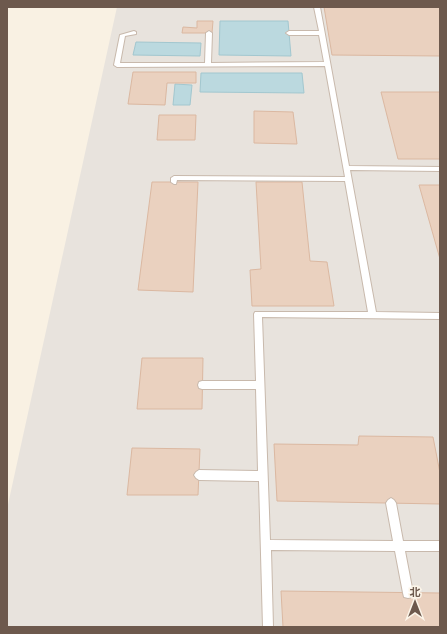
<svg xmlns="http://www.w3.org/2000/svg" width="447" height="634" font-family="'Exo 2','Noto Sans SC',sans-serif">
<rect width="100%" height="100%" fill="#f9f1e3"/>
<path fill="#e8e3dd" d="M117 7H440V627H7V509Z"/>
<g fill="#bbd9df" stroke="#a2c7cf">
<path d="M220 21H288L291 56 219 55Z"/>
<path d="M136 42 201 43 200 56 133 55Z"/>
<path d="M201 73H302L304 93 200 92Z"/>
<path d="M175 84 192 85 190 105H173Z"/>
</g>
<g fill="#ead1bf" stroke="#dbb8a1">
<path d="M324 7H440V56L332 55Z"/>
<path d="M197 21H213L212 33H182L183 27 197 28Z"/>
<path d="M133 72H196V83H167L165 105 128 104Z"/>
<path d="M381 92H440V159H398Z"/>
<path d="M254 111 293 112 297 144 254 143Z"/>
<path d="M159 115H196L195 140H157Z"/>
<path d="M152 182H198L193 292 138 290Z"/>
<path d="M256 182H302L310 261 327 262 334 306H252L250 270 261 269Z"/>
<path d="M419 185H440V259Z"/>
<path d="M142 358H203L202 409H137Z"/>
<path d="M359 436 433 437 440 473V504L277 501 274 444 358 445Z"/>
<path d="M132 448 200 449 198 495H127Z"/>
<path d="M281 591 440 593V627H283Z"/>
</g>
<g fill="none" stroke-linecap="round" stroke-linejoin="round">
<defs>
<path id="service" d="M314 7H320L349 166 440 167V171L350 170 376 312 440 313V319L262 317 270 540 393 541 386 503 388 500 391 498 394 500 396 503 403 541H440V551H405L413 593 412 597 408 598 404 597 403 593 395 551 271 550 273 627H263L259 481 199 480 196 478 194 475 196 472 199 470 258 471 256 389H202L199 388 198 385 199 382 202 381H256L254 314 255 312H368L345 181 177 180 176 184H174L171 182V178L174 176 345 177 325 66 117 67 114 65 120 35 134 31 136 32V34L125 36 120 63H205L206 33 209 31 212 33 211 63 324 62 319 35H289L286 33 289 31H319Z"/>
</defs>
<use href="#service" stroke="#c8b9ac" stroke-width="2"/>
<use href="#service" fill="#fff" fill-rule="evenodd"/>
</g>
<rect width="447" height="634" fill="none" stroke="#6d594d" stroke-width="16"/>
<g transform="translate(415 602)" stroke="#fcf5e9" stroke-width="3" paint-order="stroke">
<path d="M0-3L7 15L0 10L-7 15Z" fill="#6d594d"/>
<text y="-6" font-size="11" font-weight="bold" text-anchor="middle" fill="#6d594d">北</text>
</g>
</svg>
